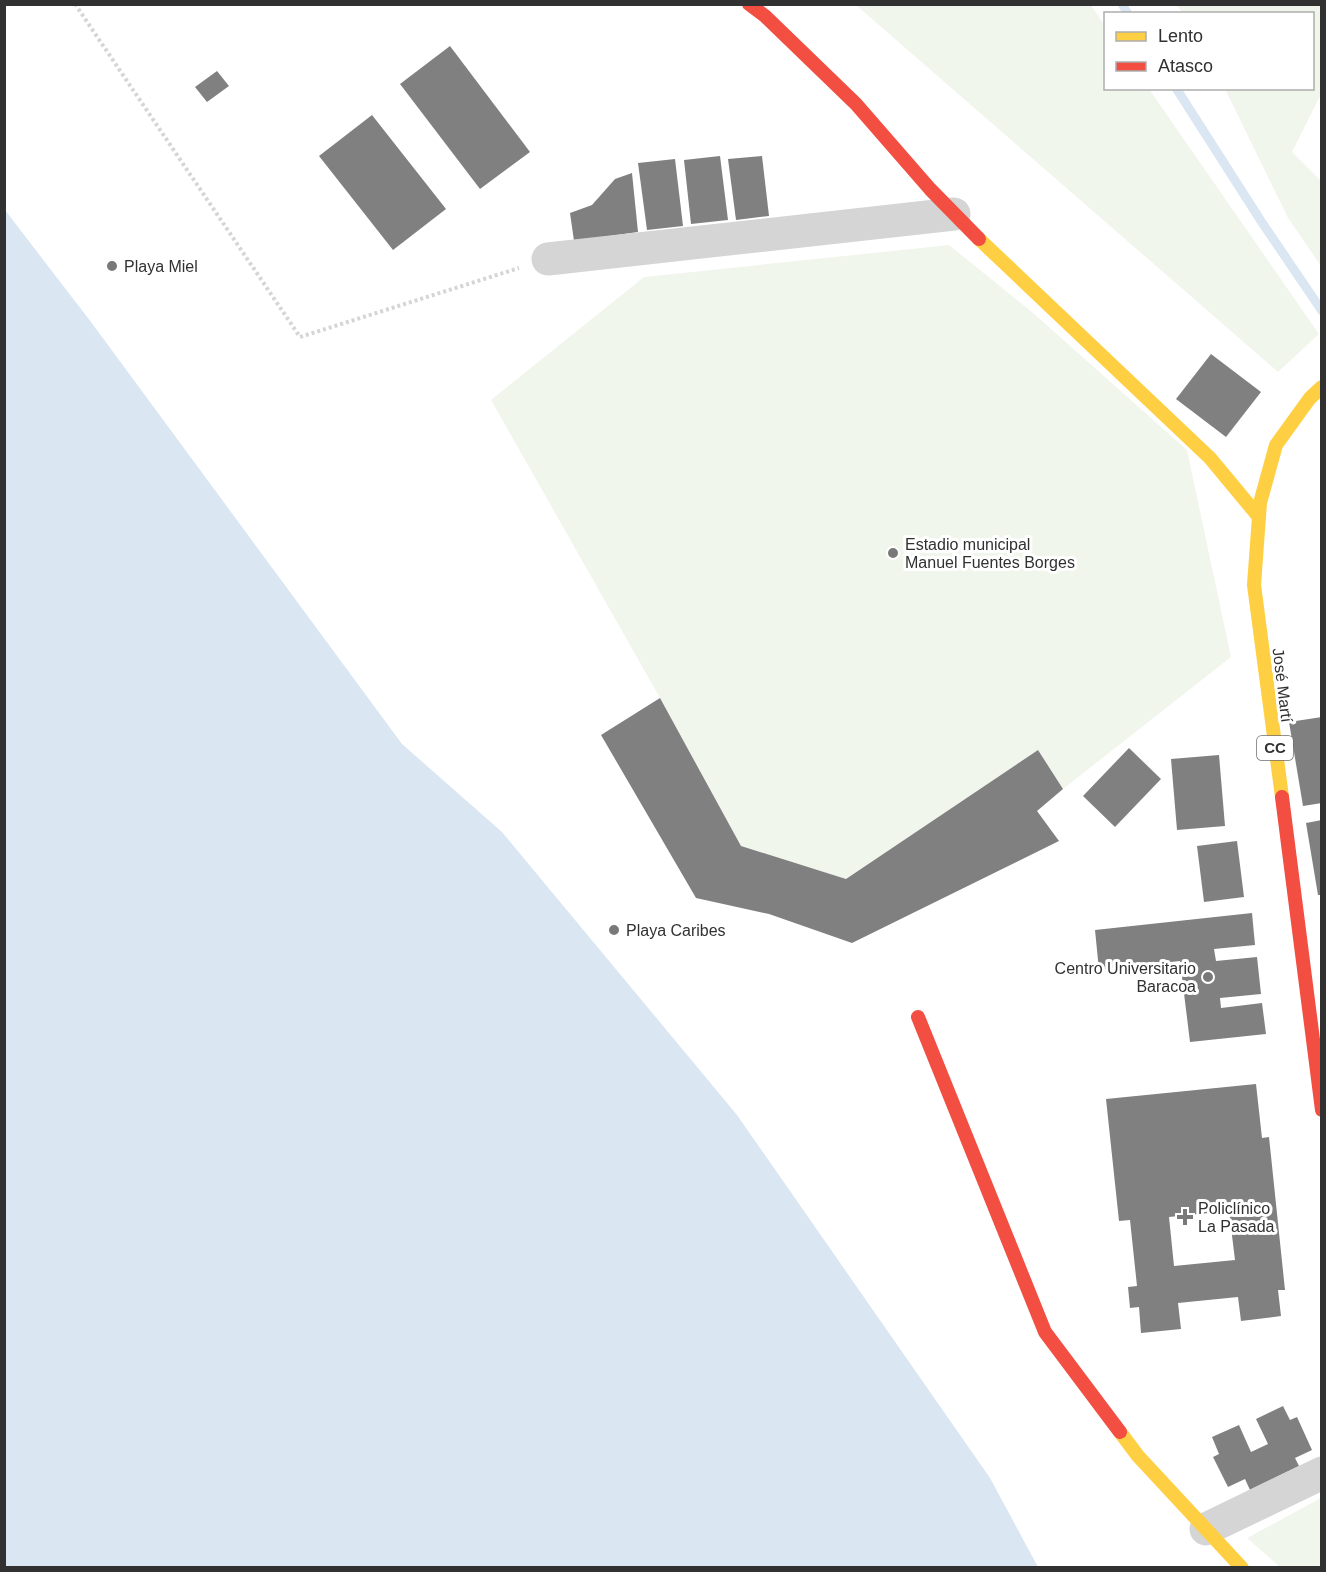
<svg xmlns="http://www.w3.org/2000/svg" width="1326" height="1572" font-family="Arial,sans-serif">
<rect width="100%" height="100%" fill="#fff"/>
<g fill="#f1f6ed">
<path d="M856 5H1091L1105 26 1106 88 1149 89 1319 334 1278 372Z"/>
<path d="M1176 5H1321V94L1292 152 1321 181V266L1288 218 1225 89 1312 88V14L1183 13Z"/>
<path d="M949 245 1032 312 1187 450 1231 657 1063 789 1038 750 846 879 741 846 660 698 491 400 644 277Z"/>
<path d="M1321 1498V1567H1280L1247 1538Z"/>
</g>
<path fill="#dbe6f3" d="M5 210 91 322 402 744 502 832 737 1115 990 1478 1038 1567H5Z"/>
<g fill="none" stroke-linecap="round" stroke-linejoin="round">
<g stroke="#dbe6f3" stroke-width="9">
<path d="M1122 4 1128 14"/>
<path d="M1176 88 1261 221 1322 311"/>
</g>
</g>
<g fill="#808080" fill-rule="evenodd">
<path d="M450 46 530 152 480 189 400 84Z"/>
<path d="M217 71 229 86 207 102 195 87Z"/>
<path d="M372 115 446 209 393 250 319 156Z"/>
<path d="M720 156 728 220 691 224 684 160Z"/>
<path d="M762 156 769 216 736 220 728 159Z"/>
<path d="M675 159 683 226 647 230 638 163Z"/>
<path d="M632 173 638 232 574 241 570 213 592 205 615 179Z"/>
<path d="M1211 354 1261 392 1226 437 1176 399Z"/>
<path d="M660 698 741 846 846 879 1038 750 1063 789 1037 811 1059 841 852 943 769 914 696 898 601 735Z"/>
<path d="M1322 717V803L1303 806 1289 722Z"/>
<path d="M1129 748 1161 779 1115 827 1083 796Z"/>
<path d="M1219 755 1225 826 1177 830 1171 759Z"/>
<path d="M1322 820V895H1318L1306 823Z"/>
<path d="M1237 841 1244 897 1204 902 1197 846Z"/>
<path d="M1252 913 1255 945 1214 949 1216 961 1257 957 1261 994 1220 998 1221 1008 1262 1003 1266 1034 1190 1042 1180 961 1099 970 1095 930Z"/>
<path d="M1256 1084 1262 1138 1269 1137 1285 1290H1278L1281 1316 1241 1321 1238 1297 1178 1303 1181 1329 1141 1333 1139 1307 1130 1308 1128 1287 1137 1286 1130 1220 1119 1221 1106 1099ZM1229 1211 1235 1260 1174 1266 1169 1217Z"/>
<path d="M1283 1406 1290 1420 1297 1417 1312 1450 1295 1458 1299 1466 1250 1490 1245 1479 1228 1487 1213 1457 1219 1454 1212 1437 1239 1425 1251 1452 1268 1444 1256 1419Z"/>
</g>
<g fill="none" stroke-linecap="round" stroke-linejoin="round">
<path stroke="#d5d5d5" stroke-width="4" stroke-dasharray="3 3" stroke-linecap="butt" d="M75 4 300 337 519 268"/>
<g stroke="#d5d5d5" stroke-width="33">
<path d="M548 259 954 214"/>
<path d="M1206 1529 1322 1473"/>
</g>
<g stroke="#ffcf43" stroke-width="14">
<path d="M979 239 1210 458 1259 517"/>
<path d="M1282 797 1254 585 1260 503 1276 445 1310 398 1322 387"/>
<path d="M1120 1432 1138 1456 1242 1568"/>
</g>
<g stroke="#f24e42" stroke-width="14">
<path d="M749 4 765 16 856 104 930 189 979 239"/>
<path d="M1282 797 1322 1110"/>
<path d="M918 1017 1045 1332 1120 1432"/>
</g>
</g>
<g fill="#797979" stroke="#fff" stroke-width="2">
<circle cx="112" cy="266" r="6"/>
<circle cx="893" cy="553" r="6"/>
<circle cx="614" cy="930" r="6"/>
<circle cx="1208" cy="977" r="6"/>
<path d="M1182 1208h6v6h6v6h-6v6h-6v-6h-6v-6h6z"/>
</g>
<g text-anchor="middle" stroke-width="6" stroke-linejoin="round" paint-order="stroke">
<rect fill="#fff" stroke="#6f6f6f" stroke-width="1.5" x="1257" y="736" width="36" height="24" rx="4.5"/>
<g font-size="15" font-weight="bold" fill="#313131">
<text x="1275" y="753">CC</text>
</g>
<g font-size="16" fill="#313131" stroke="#fff" text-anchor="start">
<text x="124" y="272">Playa Miel</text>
<text x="905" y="550">Estadio municipal<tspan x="905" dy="18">Manuel Fuentes Borges</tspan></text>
<text x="626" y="936">Playa Caribes</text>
<text x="1196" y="974" text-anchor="end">Centro Universitario<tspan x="1196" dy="18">Baracoa</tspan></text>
<text x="1198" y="1214">Policlínico<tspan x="1198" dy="18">La Pasada</tspan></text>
</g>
<g font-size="16" fill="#313131" stroke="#fff">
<text transform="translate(1283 685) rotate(83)" y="6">José Martí</text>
</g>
</g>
<rect width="1326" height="1572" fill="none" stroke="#313131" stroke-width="12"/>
<rect x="1104" y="12" width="210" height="78" fill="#ffffff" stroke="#adadad" stroke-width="1.5"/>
<rect x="1116" y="32" width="30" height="9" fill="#ffcf43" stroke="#adadad" stroke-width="1.5"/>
<text x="1158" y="42" font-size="18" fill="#313131">Lento</text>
<rect x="1116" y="62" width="30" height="9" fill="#f24e42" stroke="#adadad" stroke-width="1.5"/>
<text x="1158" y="72" font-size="18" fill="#313131">Atasco</text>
</svg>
